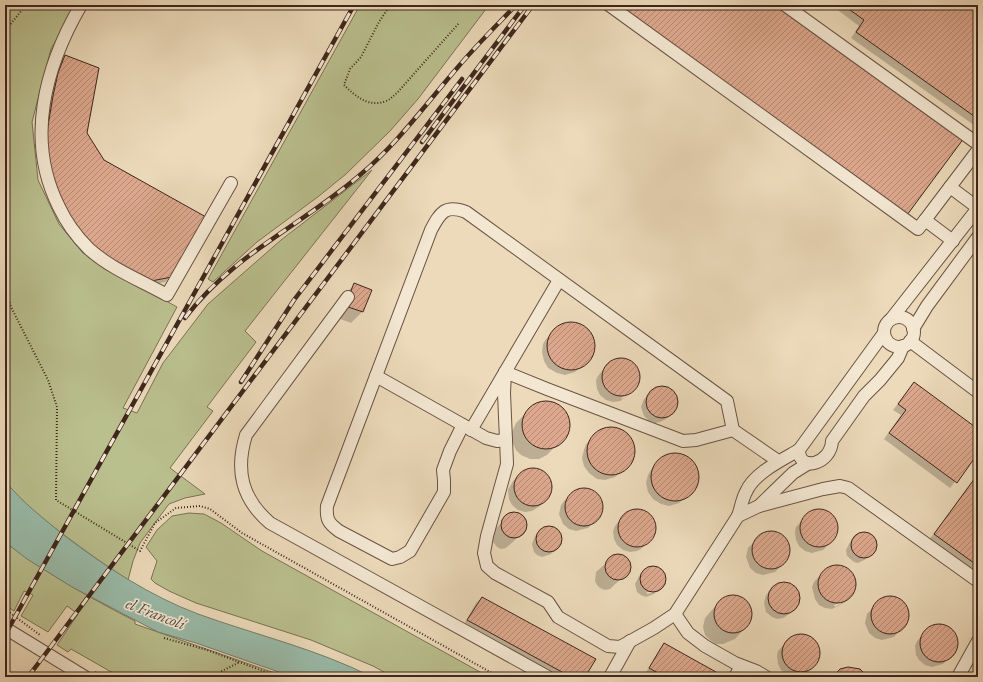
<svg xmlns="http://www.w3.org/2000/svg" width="983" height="682" font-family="'EB Garamond',serif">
<defs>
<pattern id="building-hatch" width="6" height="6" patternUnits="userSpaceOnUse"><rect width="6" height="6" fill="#dda88e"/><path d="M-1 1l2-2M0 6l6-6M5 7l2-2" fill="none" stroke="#b58973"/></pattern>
</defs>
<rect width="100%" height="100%" fill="#ecdaba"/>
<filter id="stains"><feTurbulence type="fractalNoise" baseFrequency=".005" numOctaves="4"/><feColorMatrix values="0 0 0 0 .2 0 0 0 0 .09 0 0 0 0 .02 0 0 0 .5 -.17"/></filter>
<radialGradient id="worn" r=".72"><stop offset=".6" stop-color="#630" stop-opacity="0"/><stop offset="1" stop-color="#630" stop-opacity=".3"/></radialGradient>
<g fill="#babf8e" stroke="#7c7255">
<path d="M5 5H77L51 49 32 122 38 180 59 224 83 253 120 275 177 307 123 408 137 413 163 363 208 304 281 240 372 170 245 331 256 342 207 407 213 411 170 468 205 494 185 498 169 504 140 543 133 561 128 580C111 569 95 558 79 546 53 527 25 507 5 481Z"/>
<path d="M360 5H489L418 99 390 131 346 174 319 196 257 242 213 282 208 279Z"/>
<path d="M189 513 204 514 221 523 262 551 489 677H393L373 666 311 640 196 603 169 591 155 583 151 579 157 561 146 547 157 530 172 516Z"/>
<path d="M5 542C46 573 90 598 135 621V624L286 677H120L71 649 68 652 57 645 78 614 67 606 48 632 21 616 33 595 24 591 14 611 5 605Z"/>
</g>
<path fill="#9abba9" stroke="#757f71" d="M5 481C22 502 44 519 65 536 106 567 150 596 198 614 256 635 317 649 372 677H293L196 643 158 632 72 587 27 559 5 542Z"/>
<g fill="#0003">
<path d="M831 5H978V128L851 38 859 26Z"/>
<path d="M65 56 86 133 171 276 165 282 145 286 94 255 42 156 52 79 59 62Z"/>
<path d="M355 284 371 290 362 312 351 323 335 317 344 295Z"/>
<path d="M571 323 578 325 584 328 590 335 593 346 592 354 588 361 575 372 565 375 557 373 548 368 544 361 542 352 543 344 546 339 560 326Z"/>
<path d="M622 359 629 361 637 369 639 374 638 382 634 390 621 398 622 399 628 396 620 401 613 402 606 400 600 395 597 389 596 380 598 376 607 365 614 360Z"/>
<path d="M914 383 978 430V452L950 488 884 439 901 415 893 410Z"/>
<path d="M664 387 673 392 675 396 677 402 675 408 666 419 660 422 655 423 649 421 644 416 641 407 644 399 655 389Z"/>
<path d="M539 403H549L557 406 563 411 567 419 568 429 565 436 547 455 539 459H530L521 455 516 450 512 441V432L516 423 532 407Z"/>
<path d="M611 429 618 430 625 434 631 441 633 451 632 459 628 466 615 477 605 480 597 479 589 473 584 466 582 458 584 450 586 444 601 431Z"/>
<path d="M675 455 682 456 689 459 695 466 698 477 696 485 692 492 679 503 669 506 661 504 653 499 648 492 646 483 648 475 651 470 665 457Z"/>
<path d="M526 470H539L545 473 551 484 550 492 546 500 540 506 532 511 525 512 518 510 512 505 509 499 508 490 513 481Z"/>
<path d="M978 473V576L929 540Z"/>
<path d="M578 489H590L596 493 600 499 602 507 599 516 588 528 576 531 569 529 563 524 559 514 561 505 565 500Z"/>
<path d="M639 509 646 511 652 517 655 524V533L653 537 641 549 637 551 630 552 623 550 617 545 614 539 613 531 615 526 624 515 631 510Z"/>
<path d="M821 510 828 512 834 517 837 525V533L835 538 823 550 812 553 805 551 799 546 796 540 795 531 796 527 806 516 813 511Z"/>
<path d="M511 514 519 515 525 520 526 526 525 531 506 548 501 549 497 547 491 539 493 531Z"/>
<path d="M546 528H552L558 532 561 540 557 548 551 554 542 557 537 555 534 552 532 544 535 536 541 530Z"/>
<path d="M768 532 777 533 783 536 789 547V555L787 560 775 572 763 575 756 573 750 568 746 557 748 548 761 535Z"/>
<path d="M861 534H866L872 538 875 546 872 553 866 559 858 563 854 562 847 556 846 550 850 542 856 536Z"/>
<path d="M615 555 623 556 628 561 630 568 628 572 610 589 605 590 600 588 597 585 595 581 596 572Z"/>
<path d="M834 566 843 567 852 573 855 581 854 589 848 599V598L834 605 835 607 846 601 844 603 832 609 825 608 819 605 815 599 812 587 814 582 827 568Z"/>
<path d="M653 567 658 568 662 571 665 576 663 584 660 589 647 592V594L657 591 654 594 646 597 641 595 637 592 635 584 639 576 645 570Z"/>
<path d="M786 583 795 588 798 591 799 598 798 604 788 615 783 618 777 619 772 617 766 612 764 603 766 595 777 585Z"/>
<path d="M730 596 739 597 745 600 749 606 751 615 750 619 746 627 735 639 723 644H716L710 640 705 635 703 627 705 618 719 602Z"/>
<path d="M887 597 896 598 902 602 908 612 907 620 905 625 894 637 882 640 875 638 869 633 865 623 867 614 880 600Z"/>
<path d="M482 598 584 677H556L463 626 476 603Z"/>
<path d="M937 625H945L952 629 957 639V648L955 652 943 664 932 667 925 665 919 660 916 655 915 646 917 641 930 627Z"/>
<path d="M803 634 810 636 816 642 819 649V658L817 662 805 674 794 677 787 675 781 670 778 664 777 656 778 651 788 640 795 635Z"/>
<path d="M665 644 712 677H650L645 674 659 650Z"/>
</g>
<g fill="url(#building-hatch)" stroke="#3e261c">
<path d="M613 5H779L964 138 907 215Z"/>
<path d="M843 5H978V119L856 32 864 20Z"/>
<path d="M65 55 99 68 87 133 104 160 206 217 172 277 151 281 119 264 99 250 85 237 64 208 50 169 47 150V132L53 96 58 73Z"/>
<path d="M354 283 372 290 363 312 345 306Z"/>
<circle cx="571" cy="346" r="24"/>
<circle cx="621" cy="377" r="19"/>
<path d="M914 382 978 429V453L957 483 889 433 906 410 898 404Z"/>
<circle cx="662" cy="402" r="16"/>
<circle cx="546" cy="425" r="24"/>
<circle cx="611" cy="451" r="24"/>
<circle cx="675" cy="477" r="24"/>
<circle cx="533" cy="487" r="19"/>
<path d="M978 474V566L934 534Z"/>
<circle cx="584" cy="507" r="19"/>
<circle cx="819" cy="528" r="19"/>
<circle cx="637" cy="528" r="19"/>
<circle cx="514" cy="525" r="13"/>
<circle cx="549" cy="539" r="13"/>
<circle cx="771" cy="550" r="19"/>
<circle cx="864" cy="545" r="13"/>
<circle cx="618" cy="567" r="13"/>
<circle cx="837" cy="584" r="19"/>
<circle cx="653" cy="579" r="13"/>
<circle cx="784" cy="598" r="16"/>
<circle cx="733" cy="614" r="19"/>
<circle cx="890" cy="615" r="19"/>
<path d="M482 597 596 659 585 677H571L467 620Z"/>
<circle cx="939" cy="643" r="19"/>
<circle cx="801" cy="653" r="19"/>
<path d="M664 643 716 672 713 677H665L649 668Z"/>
<path d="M848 667 860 669 868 677H833L840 669Z"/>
</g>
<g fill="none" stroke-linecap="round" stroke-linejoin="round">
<defs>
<g id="minor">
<path d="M81 5C45 67 25 140 59 207 66 222 77 237 89 249 111 269 142 281 167 295L231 183"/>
<path d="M609 5 918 229 925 220 953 241"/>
<path d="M785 5 978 144"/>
<path d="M978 150 950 187 978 208"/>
<path d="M925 220 950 187"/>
<path d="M348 297 246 435C235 471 242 499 270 523L548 677"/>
<circle cx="899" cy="332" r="15"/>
<path d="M892 318 978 208"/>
<path d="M913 329 927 306 978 237"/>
<path d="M884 333 799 450C799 473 831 464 832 441L864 396 880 380 898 358 903 346"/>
<path d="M910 341 978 392"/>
<path d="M376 376 486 438 497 441 506 440"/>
<path d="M463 425 450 451 443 470 444 480V492L410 551 400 557 392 559 339 531C328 523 326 519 327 506L431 230C440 213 445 204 466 212L727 401 733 430 778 461"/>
<path d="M471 430 559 280"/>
<path d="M733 430 696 440 683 441 547 389 505 372 504 393 507 464 487 536 484 553 487 566 495 573 548 602 558 617 608 646 620 647 654 628 675 614 738 516"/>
<path d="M799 450C782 460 754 473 746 492 742 499 741 508 738 516L759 506 793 473 809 463"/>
<path d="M759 506 823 489 840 486 848 488 978 581"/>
<path d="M675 614 688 633 705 646 735 663 756 671 766 677"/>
<path d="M5 628 85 677"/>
<path d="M610 677 630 641"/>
<path d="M735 677 741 666"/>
<path d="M958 677 978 641"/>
</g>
</defs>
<use href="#minor" stroke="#6a5344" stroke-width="14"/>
<g stroke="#3e261c" stroke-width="2" stroke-dasharray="1 2" stroke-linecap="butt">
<path d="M390 5 379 22 361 57 350 69 344 85C355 96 369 108 386 101 390 100 393 96 397 93L459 23"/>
<path d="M5 31 26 5"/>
<path d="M5 285 11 307 48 380 57 407 56 500 140 551 155 523 176 508 200 506 210 509 242 533 499 677"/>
<path d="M5 609 40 635"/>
<path d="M164 638 207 650 279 677"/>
<path d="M95 672 104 677"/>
<path d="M219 677 222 671 240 662"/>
</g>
<use href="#minor" stroke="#f3e7d2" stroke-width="12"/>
<defs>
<g id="rail">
<path d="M422 142 525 5"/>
<path d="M185 318C232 255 302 225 360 175 399 142 425 105 458 67 476 46 496 26 516 5"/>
<path d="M241 382 294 300 462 79"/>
<path d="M5 635 354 5"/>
<path d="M28 677 533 5"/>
</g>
</defs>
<use href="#rail" stroke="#3e261c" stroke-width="4.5"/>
<use href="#rail" stroke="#f3e7d2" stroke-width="3" stroke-dasharray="9" stroke-linecap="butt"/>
</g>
<g text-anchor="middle" stroke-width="3.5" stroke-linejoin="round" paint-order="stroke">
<g font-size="16" font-style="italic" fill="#554b3f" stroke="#f3e7d2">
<text transform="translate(156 613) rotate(21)" y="6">el Francolí</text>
</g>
</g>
<rect width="983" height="682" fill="none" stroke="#ecdaba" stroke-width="20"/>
<rect x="6" y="6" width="971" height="670" fill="none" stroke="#3e261c" stroke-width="2"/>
<rect x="10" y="10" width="963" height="662" fill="none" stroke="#3e261c"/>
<rect width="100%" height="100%" filter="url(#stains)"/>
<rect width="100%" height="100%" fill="url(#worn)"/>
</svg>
